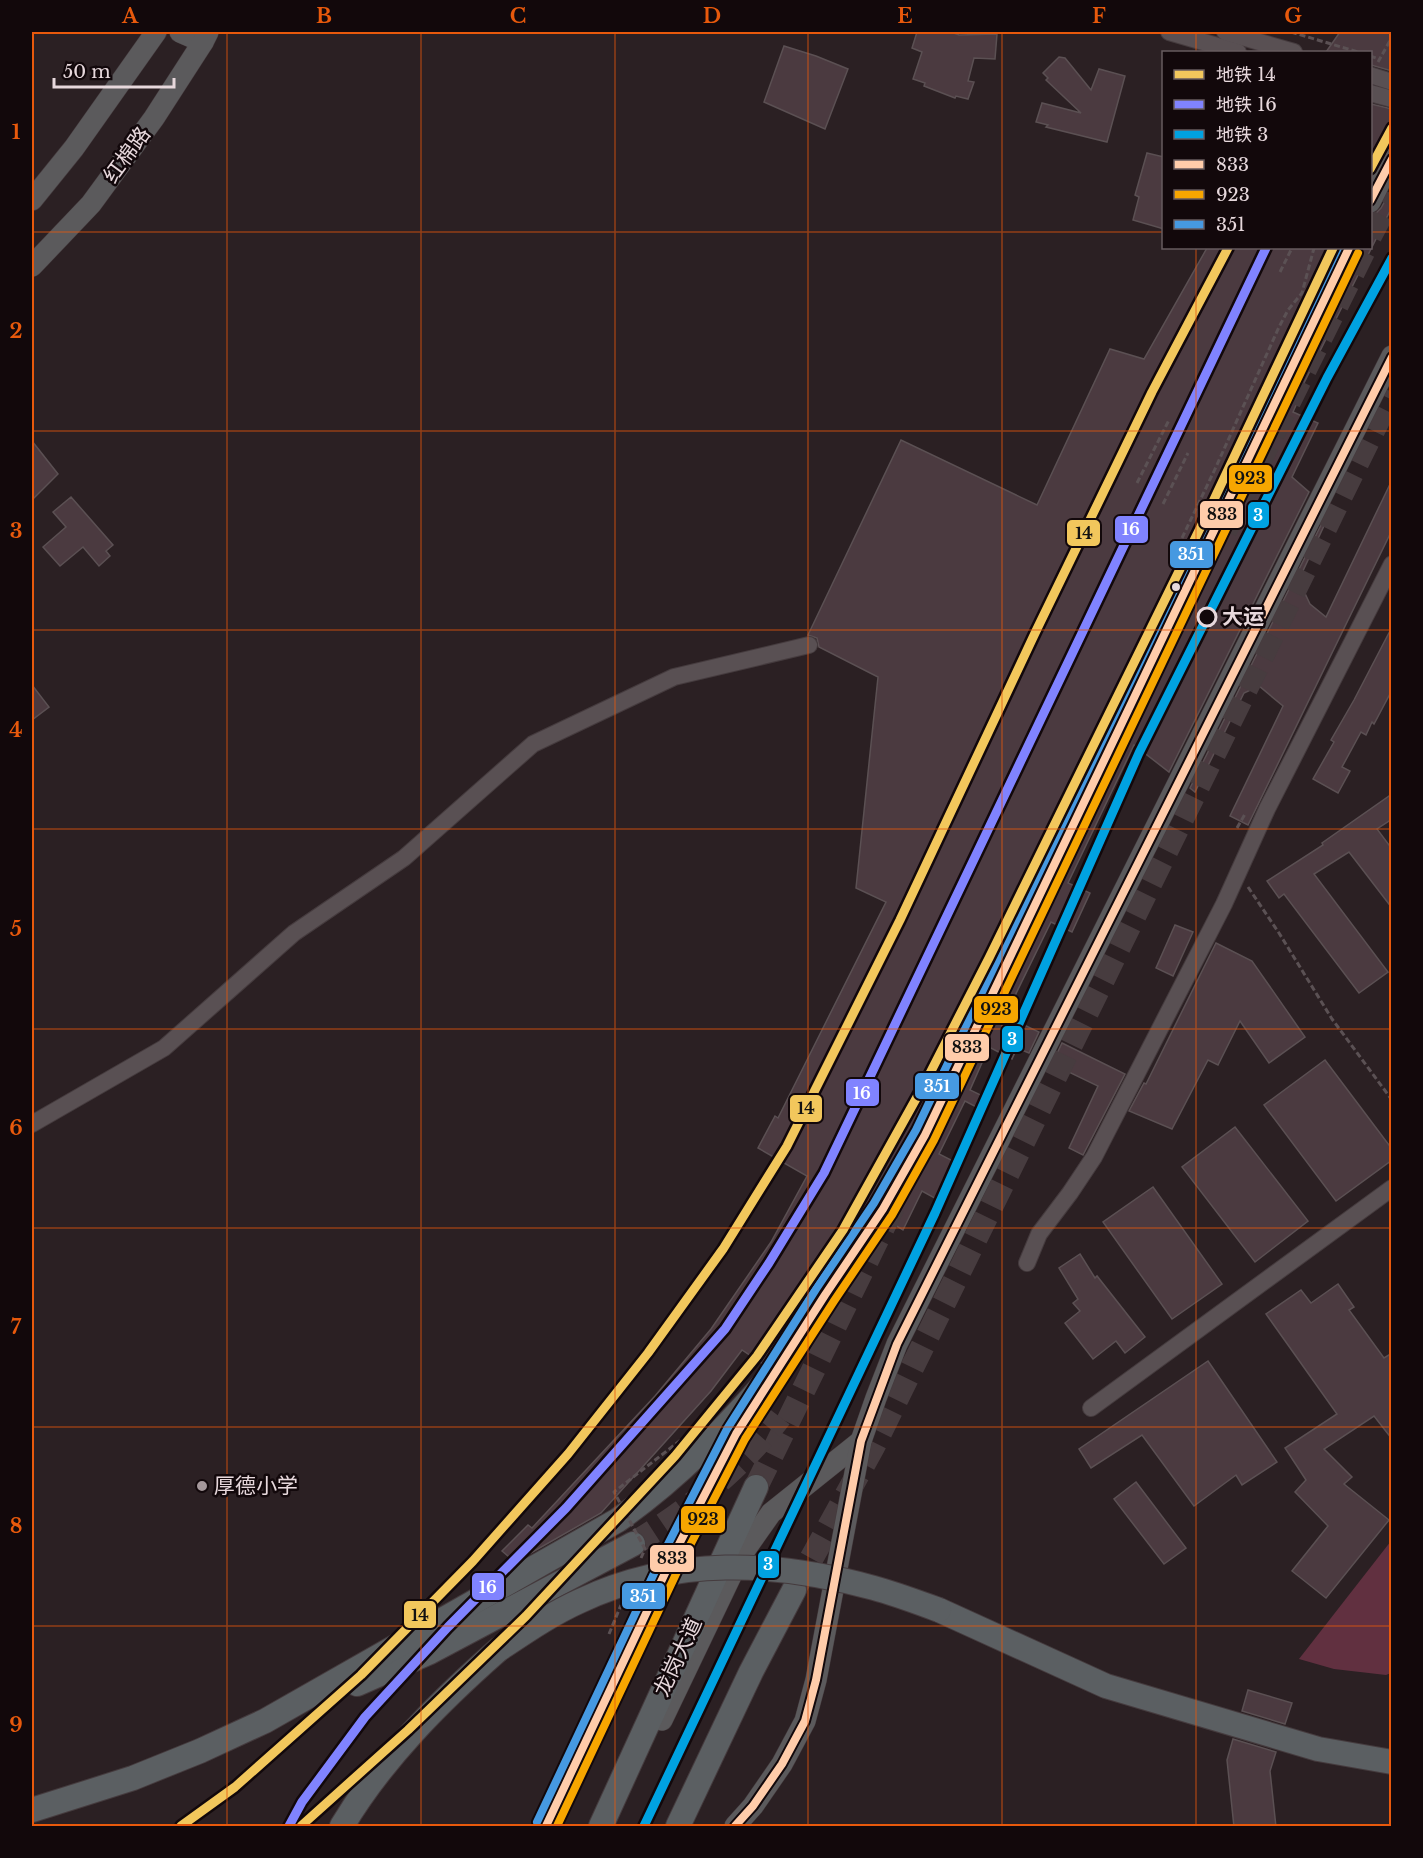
<svg xmlns="http://www.w3.org/2000/svg" width="1423" height="1858" font-family="'Libre Baskerville','Noto Sans SC',serif">
<rect width="100%" height="100%" fill="#2b2023"/>
<path fill="#613040" d="M1391 1541V1673L1386 1675 1334 1669 1299 1659Z"/>
<g fill="#4b3a40" stroke="#5b5053" stroke-width="1.5">
<path d="M917 32H951L959 35 997 34 995 59 974 58 968 81 974 82 968 99 956 96 955 98 924 86 925 83 913 79 922 52 912 48Z"/>
<path d="M1340 32H1392V71L1371 65V52H1326Z"/>
<path d="M784 46 816 56 848 69 825 129 764 102Z"/>
<path d="M1059 57 1065 58 1091 90 1099 69 1125 76 1107 142 1046 127 1048 125 1036 122 1042 103 1081 113 1046 80 1048 78 1043 73Z"/>
<path d="M1371 104 1392 109V145L1386 147 1381 152 1371 172Z"/>
<path d="M1147 153 1164 157V229L1133 220 1139 197 1135 195Z"/>
<path d="M1392 188V207L1300 391 1302 392 1293 412 1318 423 1292 477 1309 492 1169 772 1134 745 1068 883 1090 893 1072 932 1051 922 1005 1016 1039 1032 1029 1053 1017 1048 1012 1059 989 1047 970 1090 991 1100 986 1112 965 1101 939 1154 957 1163 940 1201 922 1191 903 1230 890 1222 936 1141 968 1077 1361 253 1362 248H1371V215L1376 213 1381 208Z"/>
<path d="M1207 248H1335L914 1129 872 1202 770 1357 763 1364 742 1350 711 1391 601 1513 515 1562 502 1551 528 1525 532 1528 655 1396 711 1329 771 1242 807 1176 758 1148 775 1116 778 1118 886 902 856 888 878 677 819 647 817 638 808 635 901 440 1037 505 1110 349 1144 359Z"/>
<path d="M32 441 58 474 32 500Z"/>
<path d="M1392 480V530L1248 825 1230 816 1283 706 1259 686 1244 693 1195 792 1190 788 1329 509 1331 511 1302 573V587L1310 604 1326 617Z"/>
<path d="M71 497 113 545 106 551 110 556 99 566 83 547 60 566 43 547 66 527 53 512Z"/>
<path d="M1392 627V690L1374 724 1372 722 1366 735 1361 732 1342 767 1350 771 1338 793 1313 779 1334 742 1331 740 1354 700Z"/>
<path d="M32 685 49 707 32 720Z"/>
<path d="M1392 794V819L1377 829 1392 849V908L1349 852 1314 874 1388 972 1359 993 1284 894 1279 898 1267 881 1323 845 1322 843Z"/>
<path d="M1175 925 1193 932 1173 976 1156 968Z"/>
<path d="M1216 943 1252 961 1305 1037 1269 1063 1240 1021 1218 1065 1208 1060 1172 1129 1129 1111 1144 1083 1146 1084Z"/>
<path d="M1062 1043 1125 1074 1083 1155 1069 1148 1098 1086 1052 1064Z"/>
<path d="M1325 1060 1392 1149V1160L1336 1201 1264 1105Z"/>
<path d="M1235 1127 1308 1221 1255 1262 1182 1167Z"/>
<path d="M1153 1187 1222 1284 1172 1319 1103 1222Z"/>
<path d="M1080 1254 1095 1278 1097 1276 1145 1337 1125 1353 1116 1341 1093 1359 1065 1323 1080 1311 1073 1303 1078 1299 1059 1268Z"/>
<path d="M1338 1284 1354 1307 1349 1310 1384 1358 1392 1353V1439L1374 1416 1324 1449 1352 1477 1344 1484 1389 1520 1326 1598 1292 1571 1328 1526 1295 1492 1306 1480 1285 1448 1337 1414 1266 1314 1301 1290 1311 1303Z"/>
<path d="M1208 1361 1277 1462 1242 1485 1236 1475 1194 1506 1142 1435 1091 1468 1079 1449Z"/>
<path d="M1136 1482 1186 1548 1164 1564 1114 1499Z"/>
<path d="M1248 1690 1292 1703 1285 1724 1242 1711Z"/>
<path d="M1233 1739 1276 1752 1270 1771 1276 1827H1234L1227 1760Z"/>
</g>
<g fill="none" stroke-linecap="round" stroke-linejoin="round">
<g stroke="#473c3f" stroke-width="24" stroke-dasharray="24 12" stroke-linecap="butt">
<path d="M1370 236 1392 194"/>
<path d="M1225 531 1365 248"/>
<path d="M756 1487 895 1203"/>
<path d="M633 1544C687 1512 742 1467 780 1417"/>
<path d="M794 1590 873 1447 1392 392"/>
</g>
<defs>
<g id="minor">
<path d="M1169 32 1238 52"/>
<path d="M1225 32 1294 52"/>
<path d="M1370 75 1392 82"/>
<path d="M1370 93 1392 99"/>
<path d="M32 1124 164 1048 294 933 404 858 533 744 674 677 809 645"/>
<path d="M1027 1263 1039 1234 1070 1193 1094 1157 1224 904 1267 809 1392 564"/>
<path d="M1091 1408 1392 1188"/>
</g>
<g id="major">
<path d="M180 32 203 42"/>
<path d="M32 200 74 148 156 32"/>
<path d="M1370 202 1392 158"/>
<path d="M32 266 91 204 154 118 203 42 208 32"/>
<path d="M662 1720 740 1557 771 1513 861 1441"/>
<path d="M546 1826 675 1552 736 1434 825 1295 883 1209 925 1135 956 1072 1349 248"/>
<path d="M735 1826 753 1806 782 1764 805 1721 816 1680 861 1441 876 1398 897 1344 1392 356"/>
</g>
<g id="highway">
<path d="M939 1610 1106 1686 1318 1749 1392 1762"/>
<path d="M357 1684 430 1652 633 1544"/>
<path d="M32 1810 133 1778 200 1751 265 1721 618 1520C678 1478 728 1426 776 1370"/>
<path d="M342 1826C382 1759 439 1702 498 1650"/>
<path d="M601 1826 756 1487"/>
<path d="M678 1826 751 1672 794 1590"/>
</g>
</defs>
<use href="#minor" stroke="#453b3e" stroke-width="18"/>
<use href="#major" stroke="#453b3e" stroke-width="22"/>
<use href="#highway" stroke="#453b3e" stroke-width="26"/>
<g stroke="#5b5154" stroke-width="3" stroke-dasharray="6 3" stroke-linecap="butt">
<path d="M1291 32 1358 52"/>
<path d="M1370 56 1379 59"/>
<path d="M1378 62 1392 37"/>
<path d="M1280 272 1292 248"/>
<path d="M1243 286 1263 248"/>
<path d="M1137 483 1169 420"/>
<path d="M1163 504 1188 453"/>
<path d="M1182 538 1216 467 1279 327 1288 310 1302 293 1314 248"/>
<path d="M1237 828 1245 814"/>
<path d="M1248 887 1279 933 1332 1019 1392 1100"/>
</g>
<use href="#minor" stroke="#595053" stroke-width="16"/>
<use href="#major" stroke="#5b5a5c" stroke-width="21"/>
<use href="#highway" stroke="#5b5f62" stroke-width="24"/>
<defs>
<path id="highway-bridge" d="M498 1650C525 1632 551 1614 580 1601 675 1556 775 1561 874 1588 896 1594 917 1602 939 1610"/>
</defs>
<use href="#highway-bridge" stroke="#453b3e" stroke-width="26" stroke-linecap="butt"/>
<g stroke="#5b5154" stroke-width="3" stroke-dasharray="6 3" stroke-linecap="butt">
<path d="M641 1558 645 1549 614 1492 686 1436"/>
<path d="M609 1634 621 1605"/>
</g>
<use href="#highway-bridge" stroke="#5b5f62" stroke-width="24"/>
<defs>
<g id="bus-1">
<path d="M1370 201 1392 159"/>
<path d="M546 1826 675 1552 736 1434 825 1295 883 1209 925 1135 1349 248"/>
<path d="M735 1826 753 1806 782 1764 805 1721 816 1680 861 1441 897 1344 1392 357"/>
</g>
<path id="bus-2" d="M557 1826 684 1557 745 1439 834 1301 892 1215 934 1140 1358 253"/>
<path id="bus-3" d="M537 1822 666 1548 727 1429 816 1289 874 1203 916 1130 1338 248"/>
</defs>
<use href="#bus-1" stroke="#12080b" stroke-width="12"/>
<use href="#bus-2" stroke="#12080b" stroke-width="12"/>
<use href="#bus-3" stroke="#12080b" stroke-width="12"/>
<use href="#bus-1" stroke="#fca" stroke-width="8"/>
<use href="#bus-2" stroke="#f7a600" stroke-width="8"/>
<use href="#bus-3" stroke="#4699e1" stroke-width="8"/>
<defs>
<g id="metro-1">
<path d="M1370 169 1392 128"/>
<path d="M181 1826 235 1787 361 1675 473 1561 568 1454 648 1353 723 1249 787 1146 900 920 1036 631 1152 392 1228 248"/>
<path d="M301 1826 408 1730 526 1616 675 1456 757 1356 843 1230 927 1079 989 958 1209 510 1333 248"/>
</g>
<path id="metro-2" d="M289 1826 302 1802 365 1717 448 1627 566 1508 725 1329 769 1263 824 1173 1266 248"/>
<path id="metro-3" d="M644 1826 935 1213 1139 753 1327 378 1392 258"/>
</defs>
<use href="#metro-1" stroke="#12080b" stroke-width="14"/>
<use href="#metro-2" stroke="#12080b" stroke-width="14"/>
<use href="#metro-3" stroke="#12080b" stroke-width="14"/>
<use href="#metro-1" stroke="#f2c75c" stroke-width="9"/>
<use href="#metro-2" stroke="#8083ff" stroke-width="9"/>
<use href="#metro-3" stroke="#00a2e1" stroke-width="9"/>
</g>
<path fill="none" stroke="#e8590c" stroke-width="1.5" stroke-opacity="0.55" d="M227 32V1826M421 32V1826M615 32V1826M808 32V1826M1002 32V1826M1196 32V52M32 232H1164M1370 232H1392M1196 248V1826M32 431H1392M32 630H1392M32 829H1392M32 1029H1392M32 1228H1392M32 1427H1392M32 1626H1392"/>
<circle fill="#e7d8dc" stroke="#12080b" stroke-width="2" cx="1176" cy="587" r="5"/>
<circle fill="#12080b" stroke="#e7d8dc" stroke-width="3" cx="1207" cy="617" r="9"/>
<circle fill="#a5989b" stroke="#12080b" stroke-width="2" cx="202" cy="1486" r="6"/>
<g text-anchor="middle" stroke-width="5" stroke-linejoin="round" paint-order="stroke">
<g font-size="21" fill="#e7d8dc" stroke="#12080b">
<text transform="translate(127 155) rotate(-54)" y="7">红棉路</text>
<text transform="translate(678 1657) rotate(-65)" y="7">龙岗大道</text>
</g>
<g font-size="21" font-weight="bold" fill="#e7d8dc" stroke="#12080b" text-anchor="start">
<text x="1222" y="624">大运</text>
</g>
<g font-size="21" fill="#e7d8dc" stroke="#12080b" text-anchor="start">
<text x="214" y="1493">厚德小学</text>
</g>
</g>
<g stroke="#12080b" stroke-width="2">
<rect x="1228" y="464" width="45" height="29" rx="6" fill="#f7a600"/>
<rect x="1199" y="500" width="45" height="29" rx="6" fill="#fca"/>
<rect x="1247" y="501" width="23" height="28" rx="6" fill="#00a2e1"/>
<rect x="1114" y="515" width="35" height="29" rx="6" fill="#8083ff"/>
<rect x="1066" y="519" width="35" height="28" rx="6" fill="#f2c75c"/>
<rect x="1169" y="540" width="45" height="29" rx="6" fill="#4699e1"/>
<rect x="973" y="995" width="46" height="29" rx="6" fill="#f7a600"/>
<rect x="1001" y="1025" width="23" height="28" rx="6" fill="#00a2e1"/>
<rect x="944" y="1033" width="46" height="29" rx="6" fill="#fca"/>
<rect x="914" y="1072" width="46" height="28" rx="6" fill="#4699e1"/>
<rect x="845" y="1078" width="35" height="29" rx="6" fill="#8083ff"/>
<rect x="789" y="1094" width="34" height="29" rx="6" fill="#f2c75c"/>
<rect x="680" y="1505" width="46" height="29" rx="6" fill="#f7a600"/>
<rect x="649" y="1544" width="46" height="29" rx="6" fill="#fca"/>
<rect x="757" y="1550" width="23" height="29" rx="6" fill="#00a2e1"/>
<rect x="471" y="1572" width="34" height="29" rx="6" fill="#8083ff"/>
<rect x="621" y="1582" width="45" height="28" rx="6" fill="#4699e1"/>
<rect x="403" y="1600" width="34" height="29" rx="6" fill="#f2c75c"/>
</g>
<g font-size="16" text-anchor="middle" font-weight="bold" fill="#fff">
<text x="1258" y="521">3</text>
<text x="1131" y="535">16</text>
<text x="1191" y="560">351</text>
<text x="1012" y="1045">3</text>
<text x="937" y="1092">351</text>
<text x="862" y="1099">16</text>
<text x="768" y="1570">3</text>
<text x="488" y="1593">16</text>
<text x="643" y="1602">351</text>
</g>
<g font-size="16" text-anchor="middle" font-weight="bold" fill="#111">
<text x="1250" y="484">923</text>
<text x="1222" y="520">833</text>
<text x="1084" y="539">14</text>
<text x="996" y="1015">923</text>
<text x="967" y="1053">833</text>
<text x="806" y="1114">14</text>
<text x="703" y="1525">923</text>
<text x="672" y="1564">833</text>
<text x="420" y="1621">14</text>
</g>
<rect width="1423" height="1858" fill="none" stroke="#12080b" stroke-width="66"/>
<rect x="1162" y="51" width="210" height="198" fill="#12080b" stroke="#675b5f" stroke-width="1.5"/>
<rect x="1174" y="70" width="30" height="9" fill="#f2c75c" stroke="#675b5f" stroke-width="1.5"/>
<text x="1216" y="81" font-size="18" fill="#e7d8dc">地铁 14</text>
<rect x="1174" y="100" width="30" height="9" fill="#8083ff" stroke="#675b5f" stroke-width="1.5"/>
<text x="1216" y="111" font-size="18" fill="#e7d8dc">地铁 16</text>
<rect x="1174" y="130" width="30" height="9" fill="#00a2e1" stroke="#675b5f" stroke-width="1.5"/>
<text x="1216" y="141" font-size="18" fill="#e7d8dc">地铁 3</text>
<rect x="1174" y="160" width="30" height="9" fill="#ffccaa" stroke="#675b5f" stroke-width="1.5"/>
<text x="1216" y="171" font-size="18" fill="#e7d8dc">833</text>
<rect x="1174" y="190" width="30" height="9" fill="#f7a600" stroke="#675b5f" stroke-width="1.5"/>
<text x="1216" y="201" font-size="18" fill="#e7d8dc">923</text>
<rect x="1174" y="220" width="30" height="9" fill="#4699e1" stroke="#675b5f" stroke-width="1.5"/>
<text x="1216" y="231" font-size="18" fill="#e7d8dc">351</text>
<path d="M54 78v9h120v-9" fill="none" stroke="#e7d8dc" stroke-width="3"/>
<text x="63" y="78" font-size="18" fill="#e7d8dc" stroke="#12080b" stroke-width="4.5" paint-order="stroke">50 m</text>
<rect x="33" y="33" width="1357" height="1792" fill="none" stroke="#e8590c" stroke-width="2"/>
<g font-size="20" text-anchor="middle" font-weight="bold" fill="#e8590c">
<text x="130" y="23">A</text>
<text x="324" y="23">B</text>
<text x="518" y="23">C</text>
<text x="712" y="23">D</text>
<text x="905" y="23">E</text>
<text x="1099" y="23">F</text>
<text x="1293" y="23">G</text>
<text x="16" y="139">1</text>
<text x="16" y="338">2</text>
<text x="16" y="538">3</text>
<text x="16" y="737">4</text>
<text x="16" y="936">5</text>
<text x="16" y="1135">6</text>
<text x="16" y="1334">7</text>
<text x="16" y="1533">8</text>
<text x="16" y="1732">9</text>
</g>
</svg>
